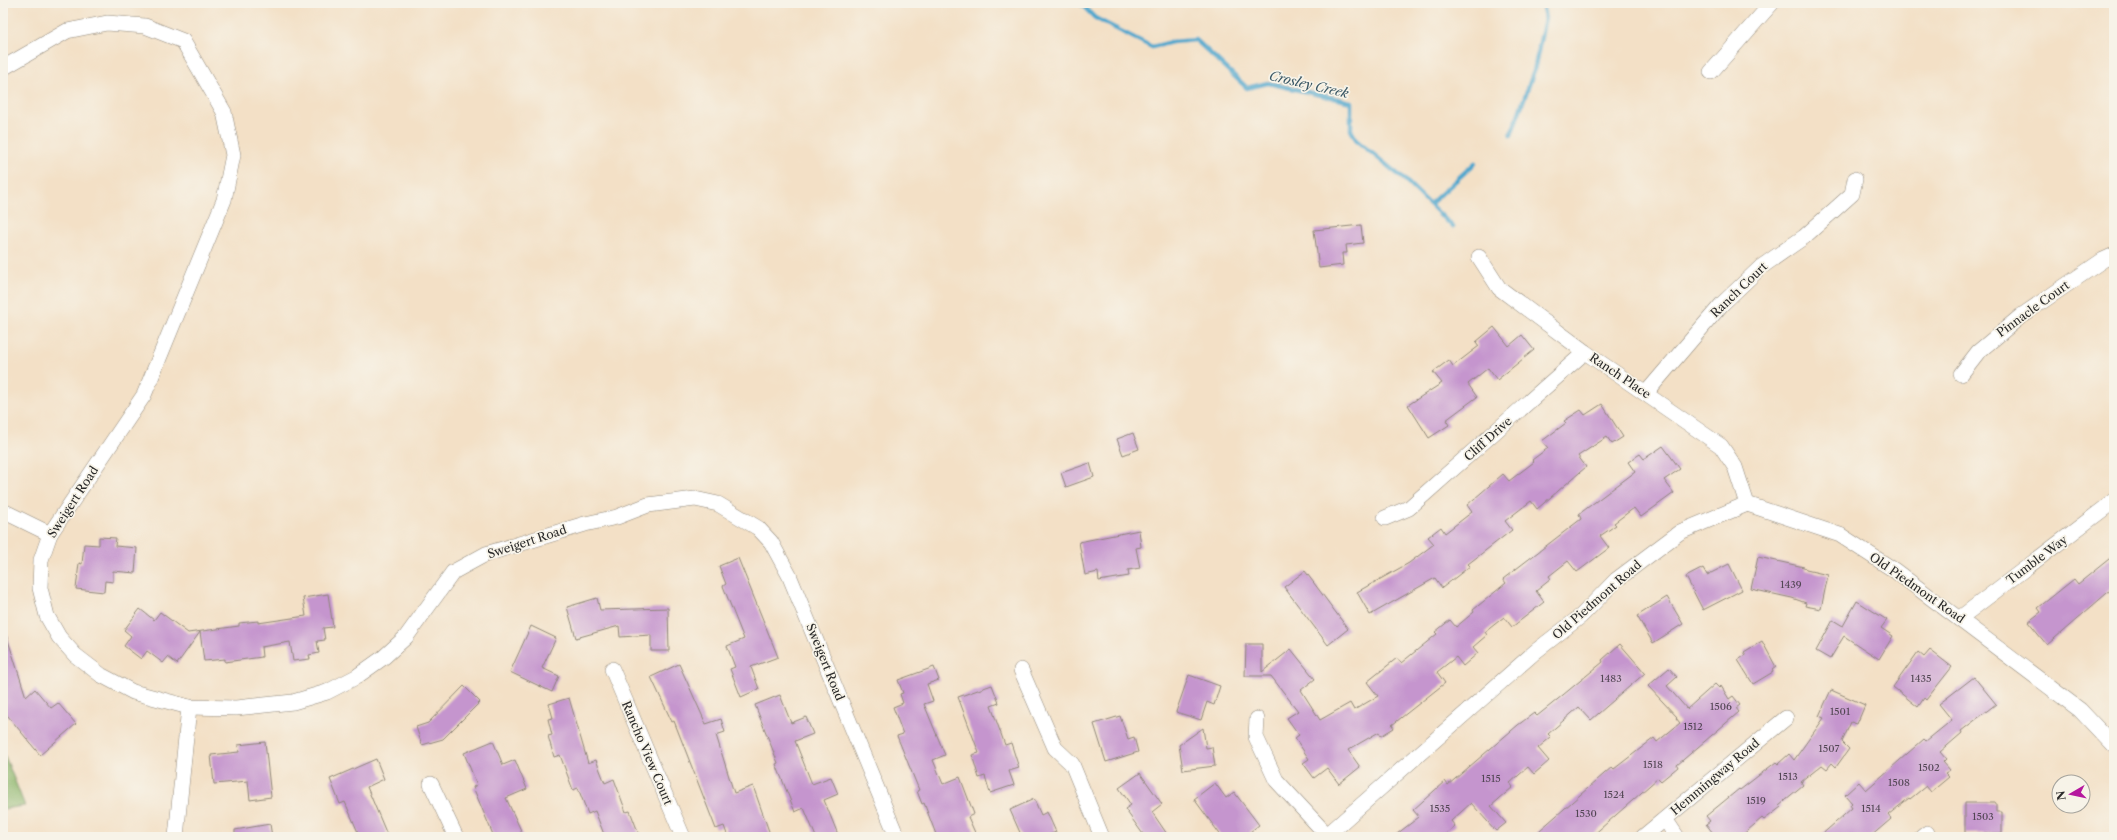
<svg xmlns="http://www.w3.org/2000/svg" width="2117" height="840" font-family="'Libre Caslon Text',serif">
<rect width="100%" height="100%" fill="#f7f3e8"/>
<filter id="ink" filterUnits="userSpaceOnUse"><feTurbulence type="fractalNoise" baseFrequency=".025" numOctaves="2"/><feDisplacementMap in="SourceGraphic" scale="8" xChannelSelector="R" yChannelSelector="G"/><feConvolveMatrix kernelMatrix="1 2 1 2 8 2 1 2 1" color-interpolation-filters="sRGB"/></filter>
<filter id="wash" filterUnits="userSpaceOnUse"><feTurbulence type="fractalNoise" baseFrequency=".012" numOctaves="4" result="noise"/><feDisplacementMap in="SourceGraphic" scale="16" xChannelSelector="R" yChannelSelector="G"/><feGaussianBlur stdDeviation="0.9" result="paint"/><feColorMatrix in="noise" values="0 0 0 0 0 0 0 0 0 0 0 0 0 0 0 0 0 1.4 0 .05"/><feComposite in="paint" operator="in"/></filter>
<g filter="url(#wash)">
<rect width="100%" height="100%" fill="#f3e0c6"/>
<path fill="#8cb56b" stroke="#5c704b" d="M3 751 25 806 3 809Z"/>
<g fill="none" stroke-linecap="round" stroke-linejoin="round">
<g stroke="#51a7cd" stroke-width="4.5">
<path d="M1080 3 1095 18 1152 47 1172 42 1196 40 1247 88 1268 83 1351 102V130L1357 141 1405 180 1453 227"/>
<path d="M1511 135 1534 71 1545 18 1542 3"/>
<path d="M1430 204 1475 163"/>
</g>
</g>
<g id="blocks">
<g fill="#c595ce">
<path d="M1361 225 1363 243 1346 245 1347 253H1342L1343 265 1319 268 1314 230Z"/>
<path d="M1494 327 1509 346 1522 335 1534 350 1497 380 1488 368 1468 384 1477 397 1446 420 1449 425 1429 438 1408 405 1442 383 1433 372 1449 360 1453 366 1479 346 1476 342Z"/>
<path d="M1602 404 1623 437 1612 444 1607 437 1578 456 1586 467 1537 509 1531 501 1505 521 1512 530 1468 564 1470 566 1442 588 1435 578 1370 615 1357 592 1409 563 1434 544 1428 537 1441 527 1445 533 1472 512 1467 505 1503 474 1509 481 1534 462 1532 460 1548 448 1542 441 1566 423 1564 421 1581 410 1585 415Z"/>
<path d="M1133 433 1139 449 1123 455 1117 439Z"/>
<path d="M1663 446 1680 469 1664 480 1674 493 1641 517 1634 508 1614 523 1616 525 1600 536 1609 548 1577 572 1568 561 1549 576 1551 579 1536 591 1544 602 1512 627 1504 617 1485 632 1487 635 1473 647 1478 653 1463 666 1456 657 1437 672 1445 683 1392 725 1394 728 1381 736 1379 732 1348 750 1360 767 1339 784 1327 768 1314 778 1303 763 1309 759 1295 738 1299 735 1287 718 1298 711 1271 676H1245L1246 644H1262V672L1291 649 1315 679 1301 690 1320 720 1350 703 1354 710 1378 696 1367 682 1397 658 1401 663 1437 634 1435 632 1450 620 1456 627 1474 612 1473 610 1506 583 1503 579 1581 519 1579 514 1635 472 1628 462 1640 454 1644 459Z"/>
<path d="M1090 463 1094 477 1066 487 1061 473Z"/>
<path d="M1139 530 1141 547 1136 548 1140 568 1128 570 1129 576 1099 581 1098 572 1085 575 1079 542Z"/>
<path d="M99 537 116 538 115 546 137 548 135 573 113 571V582L105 581 104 592 76 589 79 563 82 564 84 544 99 545Z"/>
<path d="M2114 555V587L2047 645 2028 622 2041 612 2038 608 2074 579 2078 584Z"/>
<path d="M1758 557 1804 567 1806 570 1828 575 1821 609 1805 606 1806 603 1792 598 1751 589Z"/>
<path d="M738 558 778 657 751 667 759 689 741 697 730 669 735 667 727 646 744 639 723 586 726 584 719 566Z"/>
<path d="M1729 564 1742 590 1703 610 1686 577 1703 568 1707 575Z"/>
<path d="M1305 571 1348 629 1328 645 1284 587Z"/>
<path d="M328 594 333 627 323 628 325 640 317 641 319 653 309 655 310 659 293 661 290 642 261 647 262 657 225 662V659L204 661 200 632 177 664 168 657 163 663 147 651 141 659 124 646 131 636 124 630 140 609 154 620 160 612 188 633 239 626V623L258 621V623L306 616 303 598Z"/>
<path d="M1667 597 1683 624 1653 643 1637 616Z"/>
<path d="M597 598 600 610 668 608 669 651H651V635L620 637 619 626 576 638 567 607Z"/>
<path d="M1857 601 1887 620 1881 628 1893 636 1879 659 1844 636 1830 659 1816 651 1833 620 1843 626Z"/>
<path d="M531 626 556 638 542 668 559 676 552 692 510 672Z"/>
<path d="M3 634H6L26 697 35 689 51 708 58 703 76 724 40 755 3 710Z"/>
<path d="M1762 641 1776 667 1772 670 1773 672 1753 684 1738 660 1746 655 1744 652Z"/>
<path d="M1620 644 1645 673 1591 720 1579 707 1548 734 1551 737 1538 748 1549 761 1534 774 1528 767 1510 783 1513 787 1491 806 1506 823 1496 831 1471 803 1451 821 1455 826 1442 837H1393L1419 817 1413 810 1445 781 1448 785 1518 725 1534 713 1537 716 1552 704 1603 662 1602 660Z"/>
<path d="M1930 650 1952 667 1926 700 1924 698 1918 707 1893 687 1918 652 1924 657Z"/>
<path d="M679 664 706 724 721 719 725 732 716 735 734 793 753 786 771 837H728L724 826 716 829 674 721 672 722 651 677Z"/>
<path d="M934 667 939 680 927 684 933 701 924 704 945 755 933 760 943 784 960 777 974 814 968 817 977 837H937L924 803 922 804 917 791 919 790 897 736 903 734 893 707 903 703 900 694 903 693 898 680Z"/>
<path d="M1669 668 1677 677 1667 686 1687 709 1715 684 1719 688 1721 686 1729 699 1733 696 1740 705 1736 708 1739 712 1677 765 1678 767 1661 781 1658 778 1591 837H1532L1612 767 1614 769 1654 738 1657 742 1680 723 1676 718 1677 717 1648 686Z"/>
<path d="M1189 675 1220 686 1214 705 1207 702 1201 720 1176 712Z"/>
<path d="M1974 677 1996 704 1961 731 1962 733 1940 752 1946 759 1943 762 1950 770 1945 773 1949 777 1931 792 1926 786 1910 799 1909 798 1888 815 1891 819 1870 837H1819L1852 808 1850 805 1852 803 1845 795 1859 782 1866 790 1924 739 1926 741 1952 720 1939 704Z"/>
<path d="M992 685 999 703 991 706 1005 745 1011 743 1019 768 1009 771 1014 785 990 793 985 776 979 778 972 755 979 753 958 697Z"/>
<path d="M464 686 480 702 443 739 422 745 416 727 428 723Z"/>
<path d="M1831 690 1865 705 1857 724 1851 722 1842 742 1849 749 1836 767 1832 763 1827 769 1822 765 1801 782 1803 785 1779 805 1781 807 1764 820 1762 818 1740 837H1716L1706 824 1710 821 1706 816 1739 789 1740 790 1776 762 1778 764 1789 754 1794 760 1824 718 1819 716Z"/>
<path d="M780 695 791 723 806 717 813 734 795 741 812 784 831 777 838 794 824 800 839 837H816L804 808 795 812 776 764 778 763 755 705Z"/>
<path d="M569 698 588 763 596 760 605 783 614 779 626 812 630 811 640 837H605L595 811 588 814 578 788 573 790 560 755 554 757 548 736 552 735 548 719 553 718 549 704Z"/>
<path d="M1120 716 1128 739 1134 737 1138 752 1106 762 1094 724Z"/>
<path d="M1203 728 1206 748 1212 747 1215 766 1183 770 1179 745Z"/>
<path d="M493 741 503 765 515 760 527 789 506 798 524 837H494L473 787 477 785 464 753Z"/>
<path d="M265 742 271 797 250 800 248 781 214 784 211 755 239 752 238 745Z"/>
<path d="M376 759 384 779 367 787 388 837H360L345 802 340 804 330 779Z"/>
<path d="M1140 773 1162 804 1152 812 1169 837H1145L1125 809 1131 805 1119 788Z"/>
<path d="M1215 783 1226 798 1234 792 1250 813 1259 825 1250 832 1253 837H1222L1194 799Z"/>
<path d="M1034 799 1041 815 1047 812 1056 832 1044 837H1022L1010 810Z"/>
<path d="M1965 803H1996V812H2002V833L1965 834Z"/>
<path d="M270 824 272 837H235V830Z"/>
</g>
</g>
</g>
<g filter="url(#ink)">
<use href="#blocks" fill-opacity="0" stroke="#8f8678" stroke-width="1"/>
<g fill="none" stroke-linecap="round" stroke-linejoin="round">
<defs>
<g id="minor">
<path d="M3 68 67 31 107 23 145 26 183 41 224 112 233 155 224 200 144 395 50 534 41 560 40 588 47 616 59 637 75 655 101 675 133 692 189 707 236 708 293 702 327 692 356 677 384 657 406 637 453 572 486 554 585 524 617 517 648 505 695 499 718 504 758 528 771 542 789 575 897 837"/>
<path d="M1711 72 1772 3"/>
<path d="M1479 257 1499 288 1585 352 1721 446 1735 467 1747 504"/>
<path d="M1961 374 1978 352 2021 316 2103 260 2114 255"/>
<path d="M1646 393 1722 304 1761 267 1804 237 1852 194 1855 179"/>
<path d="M3 511 50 534"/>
<path d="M1385 518 1409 508 1585 352"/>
<path d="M1960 618 2114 501"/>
<path d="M612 669 683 837"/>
<path d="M1021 670 1055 748 1072 764 1102 837"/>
<path d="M1257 719 1256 737 1276 780 1327 835 1322 837"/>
<path d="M431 784 456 837"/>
<path d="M1665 819 1677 837"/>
<path d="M176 837 189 707"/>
<path d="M1325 837 1536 651 1581 616 1616 580 1680 532 1747 504 1840 535 1894 570 2080 710 2114 746"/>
<path d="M1643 837 1786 718"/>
<path d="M1922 837 1927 833"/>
</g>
</defs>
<use href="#minor" stroke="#8f8678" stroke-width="16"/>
<use href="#minor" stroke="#fff" stroke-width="15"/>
</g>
</g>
<g text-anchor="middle" stroke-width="3.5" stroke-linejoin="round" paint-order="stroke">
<g font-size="10" fill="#524654">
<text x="1791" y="588">1439</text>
<text x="1611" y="682">1483</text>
<text x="1921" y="682">1435</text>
<text x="1721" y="710">1506</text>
<text x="1840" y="715">1501</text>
<text x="1693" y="730">1512</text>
<text x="1829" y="752">1507</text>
<text x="1653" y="768">1518</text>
<text x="1929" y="771">1502</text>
<text x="1788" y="780">1513</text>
<text x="1491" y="782">1515</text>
<text x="1899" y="786">1508</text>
<text x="1614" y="798">1524</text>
<text x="1756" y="804">1519</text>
<text x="1440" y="812">1535</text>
<text x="1871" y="812">1514</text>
<text x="1586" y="817">1530</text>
<text x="1983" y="820">1503</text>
</g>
<g font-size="12" fill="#2b2b2b" stroke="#f7f3e8">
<text transform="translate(1739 290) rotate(-44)" y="4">Ranch Court</text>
<text transform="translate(2033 309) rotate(-36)" y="4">Pinnacle Court</text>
<text transform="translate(1620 376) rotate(34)" y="4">Ranch Place</text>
<text transform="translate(1488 439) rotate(-42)" y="4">Cliff Drive</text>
<text transform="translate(73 502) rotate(-57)" y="4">Sweigert Road</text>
<text transform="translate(527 542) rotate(-18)" y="4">Sweigert Road</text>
<text transform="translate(2037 560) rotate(-37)" y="4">Tumble Way</text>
<text transform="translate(1917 588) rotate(35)" y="4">Old Piedmont Road</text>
<text transform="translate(1597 600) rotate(-41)" y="4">Old Piedmont Road</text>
<text transform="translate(825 662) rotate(68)" y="4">Sweigert Road</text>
<text transform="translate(647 753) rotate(67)" y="4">Rancho View Court</text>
<text transform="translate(1715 777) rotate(-40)" y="4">Hemmingway Road</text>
</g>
<g font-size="13" font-style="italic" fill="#385664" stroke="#f7f3e8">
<text transform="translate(1309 84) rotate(13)" y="5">Crosley Creek</text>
</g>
</g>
<rect width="2117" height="840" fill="none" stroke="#f7f3e8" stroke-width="16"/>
<g transform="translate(2071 794) rotate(261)"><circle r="19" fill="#f7f3e8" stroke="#a5a39c"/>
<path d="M0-3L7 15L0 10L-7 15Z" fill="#b5179e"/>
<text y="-6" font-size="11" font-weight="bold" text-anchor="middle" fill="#2b2b2b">N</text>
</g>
</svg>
